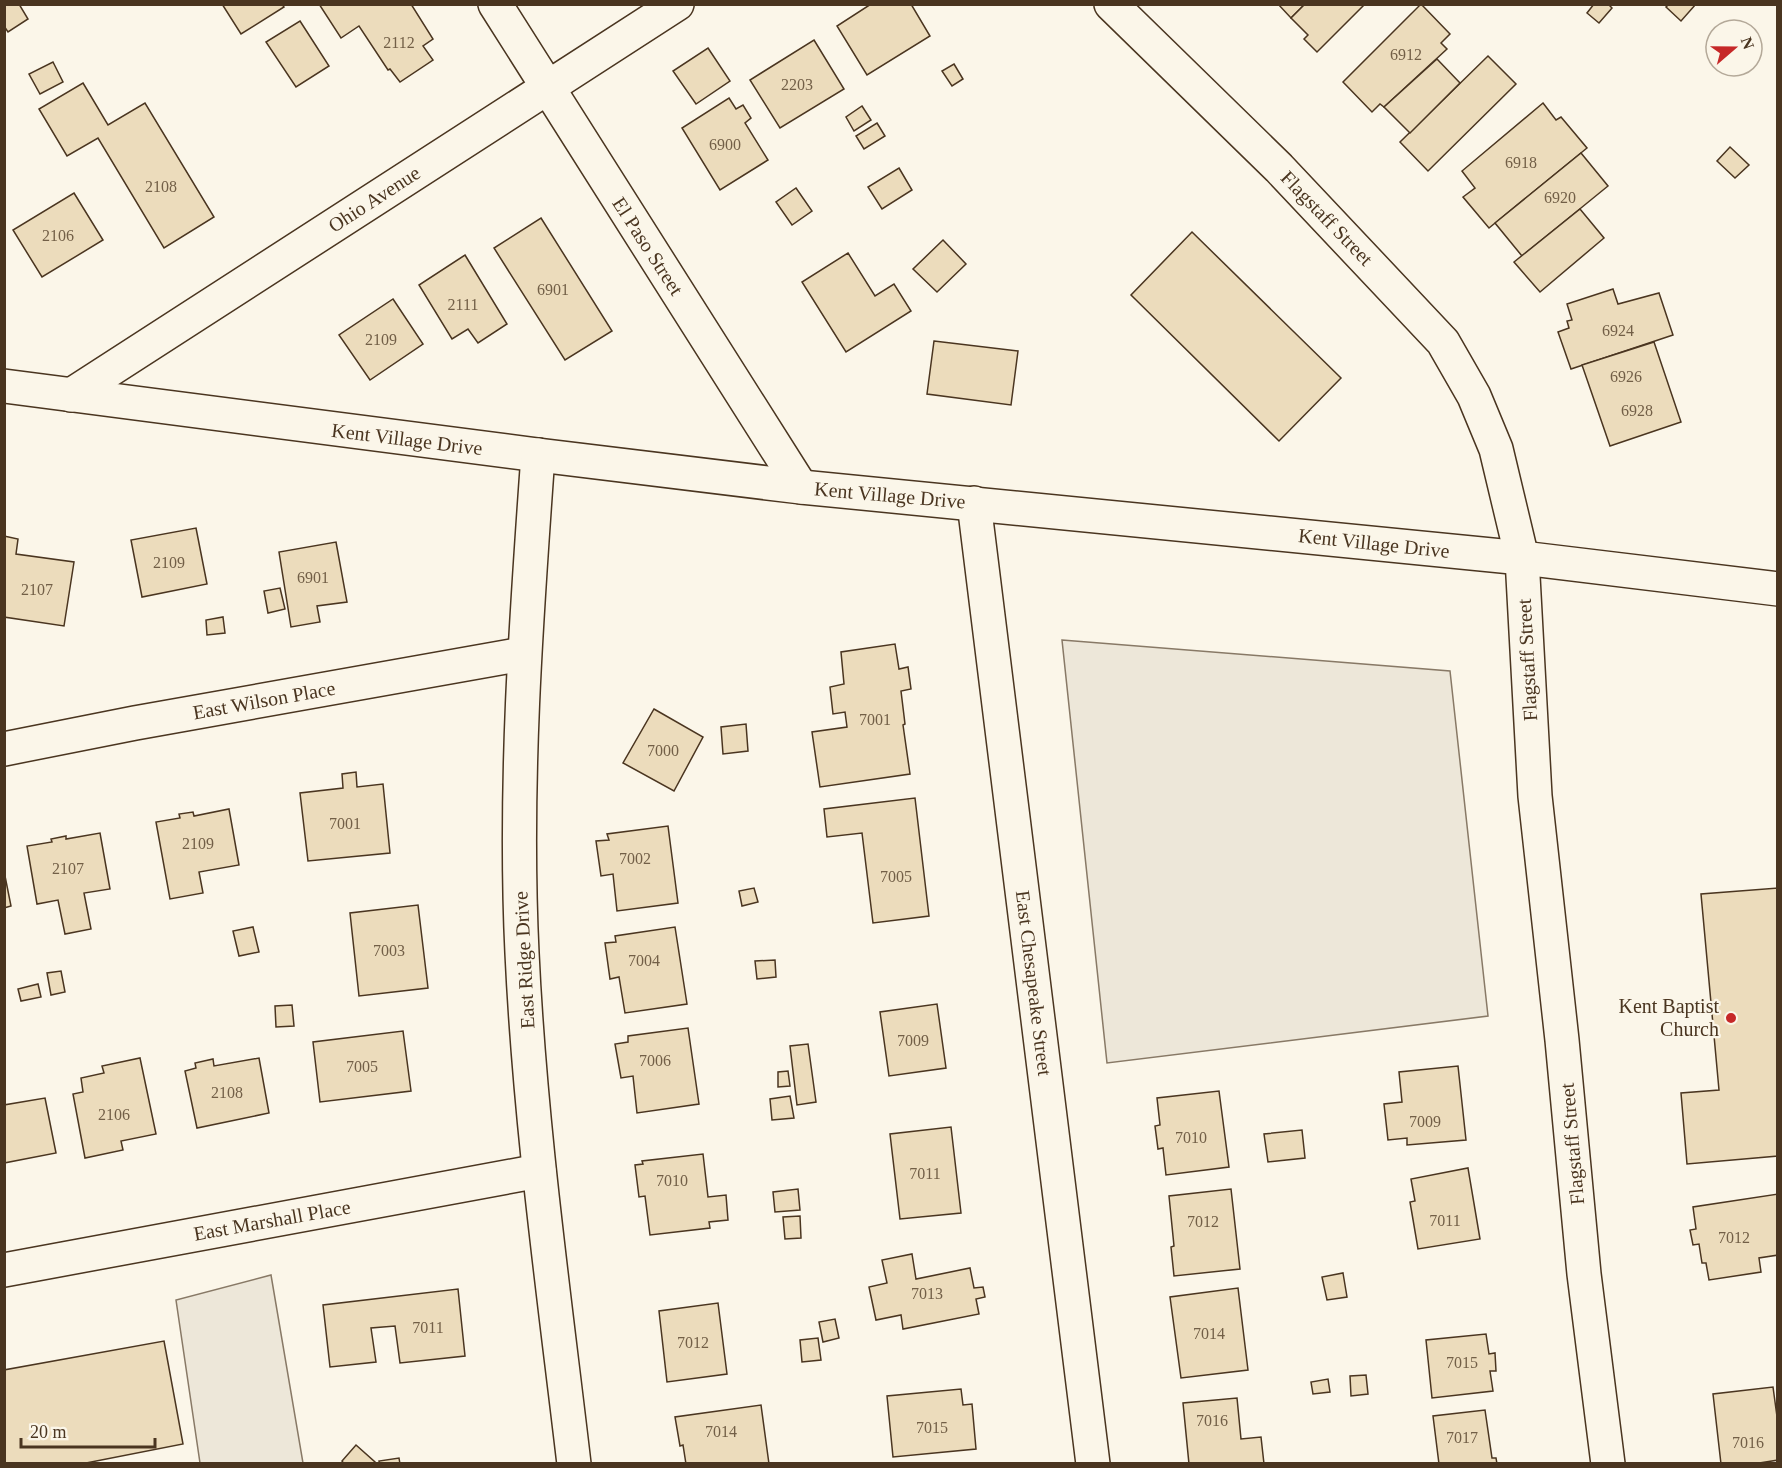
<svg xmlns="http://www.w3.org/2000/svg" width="1782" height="1468" font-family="'Times New Roman',serif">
<rect width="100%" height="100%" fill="#fbf6e9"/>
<g fill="#ede7d9" stroke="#887966" stroke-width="1.5">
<path d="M1062 640 1450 671 1488 1016 1107 1063Z"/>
<path d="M271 1275 303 1463H200L176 1300Z"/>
</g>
<g fill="#ecdcbc" stroke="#4a3520" stroke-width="1.5">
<path d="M4 4H19L28 19 8 32 4 26Z"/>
<path d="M222 4H282L284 7 241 34Z"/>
<path d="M319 4H411L433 39 423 46 433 60 400 82 390 69 388 70 359 26 341 38Z"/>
<path d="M871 4H911L930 36 867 75 837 26Z"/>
<path d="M1278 4H1305L1291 18Z"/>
<path d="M1305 4H1365L1317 52 1304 39 1308 35 1291 18Z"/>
<path d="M1421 4 1450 34 1441 43 1447 49 1384 107 1380 104 1372 112 1343 82Z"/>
<path d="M1594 4H1608L1612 8 1599 23 1587 13Z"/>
<path d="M1669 4H1696L1681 21 1666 7Z"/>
<path d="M300 21 329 66 296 87 266 42Z"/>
<path d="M814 40 844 89 780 128 750 80Z"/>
<path d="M708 48 730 81 696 104 673 71Z"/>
<path d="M1488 56 1516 84 1428 171 1400 142Z"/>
<path d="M1437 59 1460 83 1410 133 1384 107Z"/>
<path d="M53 62 63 82 40 94 29 74Z"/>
<path d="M954 64 963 79 952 86 942 71Z"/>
<path d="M83 83 108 125 145 103 214 217 164 248 98 138 67 156 39 109Z"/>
<path d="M729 98 736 109 743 105 751 118 745 123 768 160 720 190 682 128Z"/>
<path d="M1543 103 1556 120 1561 117 1587 148 1489 228 1463 197 1475 188 1462 171Z"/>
<path d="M862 106 871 120 854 131 846 117Z"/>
<path d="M877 123 885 136 864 149 856 136Z"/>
<path d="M1730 147 1749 165 1735 178 1717 161Z"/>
<path d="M1581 153 1608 186 1522 256 1495 223Z"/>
<path d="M899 168 912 190 882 209 868 187Z"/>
<path d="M796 188 812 211 792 225 776 202Z"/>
<path d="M74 193 103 240 42 277 13 230Z"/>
<path d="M1580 209 1604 238 1540 292 1514 262Z"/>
<path d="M541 218 612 331 565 360 494 248Z"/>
<path d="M1192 232 1341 378 1279 441 1131 295Z"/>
<path d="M943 240 966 264 937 292 913 269Z"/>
<path d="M848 253 875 296 894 284 911 311 846 352 802 282Z"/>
<path d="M465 255 507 324 478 343 468 329 452 339 419 285Z"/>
<path d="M1613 289 1618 304 1659 293 1673 335 1571 369 1558 332 1569 328 1567 321 1572 320 1567 304Z"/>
<path d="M393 299 423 344 370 380 339 335Z"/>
<path d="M934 341 1018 351 1011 405 927 394Z"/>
<path d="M1654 342 1681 422 1610 446 1582 365Z"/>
<path d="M196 528 207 584 142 597 131 540Z"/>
<path d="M4 536 18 539 16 554 74 562 64 626 4 617Z"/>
<path d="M336 542 347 602 317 606 320 622 291 627 279 552Z"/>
<path d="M280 588 285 609 268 613 264 591Z"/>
<path d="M223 617 225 633 207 635 206 620Z"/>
<path d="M895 644 899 669 908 667 911 689 901 691 905 724 903 725 910 774 820 787 812 732 847 727 845 712 833 714 830 687 844 684 841 652Z"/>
<path d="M654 709 703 737 674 791 623 763Z"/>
<path d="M746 724 748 751 723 754 721 727Z"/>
<path d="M356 772 357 787 383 784 390 853 308 861 300 793 343 788 342 774Z"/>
<path d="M915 798 929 916 873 923 862 833 827 837 824 809Z"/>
<path d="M229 809 239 865 199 872 203 893 170 899 156 822 180 818 179 814 193 812 194 816Z"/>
<path d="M668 826 678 903 617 911 613 874 601 876 596 841 609 840 607 834Z"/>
<path d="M100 833 110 889 84 893 91 929 65 934 58 900 37 904 27 846 52 842 51 839 66 836V839Z"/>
<path d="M4 871 11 906 4 908Z"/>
<path d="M754 888 758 902 742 906 739 891Z"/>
<path d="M1778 888V1156L1687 1164 1681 1093 1719 1090 1701 894Z"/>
<path d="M418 905 428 988 359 996 350 913Z"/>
<path d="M253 927 259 952 239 956 233 931Z"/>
<path d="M675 927 687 1004 625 1013 619 977 610 979 605 943 616 942 615 936Z"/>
<path d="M775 960 776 977 757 979 755 961Z"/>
<path d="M61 971 65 992 51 995 47 973Z"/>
<path d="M38 984 41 997 21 1001 18 989Z"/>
<path d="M937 1004 946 1068 889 1076 880 1012Z"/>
<path d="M292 1005 294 1026 276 1027 275 1006Z"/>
<path d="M688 1028 699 1104 637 1113 633 1076 621 1078 615 1044 628 1042V1036Z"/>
<path d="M403 1031 411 1091 320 1102 313 1042Z"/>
<path d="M808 1044 816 1102 797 1105 790 1046Z"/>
<path d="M140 1058 156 1134 121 1141 123 1150 85 1158 73 1094 83 1092 81 1078 104 1073 102 1066Z"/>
<path d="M259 1058 269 1113 197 1128 185 1071 196 1068 195 1063 213 1059 214 1066Z"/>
<path d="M1458 1066 1466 1140 1407 1145V1138L1388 1140 1384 1104 1402 1102 1399 1072Z"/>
<path d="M788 1071 790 1086 778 1087V1072Z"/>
<path d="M1219 1091 1229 1167 1166 1175 1163 1148 1158 1149 1155 1126 1160 1125 1157 1098Z"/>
<path d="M790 1096 794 1118 772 1120 770 1099Z"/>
<path d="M45 1098 56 1153 4 1163V1105Z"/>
<path d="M951 1127 961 1213 900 1219 890 1134Z"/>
<path d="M1302 1130 1305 1158 1268 1162 1264 1134Z"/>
<path d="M703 1154 708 1197 726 1195 728 1220 709 1222 710 1228 650 1235 645 1196 639 1197 635 1165 643 1164 642 1161Z"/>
<path d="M1468 1168 1480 1239 1418 1249 1410 1202 1415 1201 1411 1179Z"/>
<path d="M798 1189 800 1210 775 1212 773 1192Z"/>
<path d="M1231 1189 1240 1269 1174 1276 1171 1247 1174 1246 1169 1196Z"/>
<path d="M1778 1194V1255L1759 1258 1761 1272 1709 1280 1706 1263H1702L1699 1244 1693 1245 1690 1230 1696 1229 1693 1207Z"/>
<path d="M800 1216 801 1238 785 1239 783 1217Z"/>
<path d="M912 1254 916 1279 970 1268 974 1288 983 1287 985 1297 976 1299 979 1314 903 1329 901 1315 876 1320 869 1287 887 1283 882 1260Z"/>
<path d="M1343 1273 1347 1297 1327 1300 1322 1277Z"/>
<path d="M1238 1288 1248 1370 1181 1378 1170 1297Z"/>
<path d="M458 1289 465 1356 400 1363 395 1326 371 1328 376 1362 330 1367 323 1305Z"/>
<path d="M718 1303 727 1374 667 1382 659 1311Z"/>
<path d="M835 1319 839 1338 823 1342 819 1322Z"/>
<path d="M1486 1334 1489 1354 1495 1353 1496 1371H1490L1493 1391 1432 1398 1426 1340Z"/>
<path d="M818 1338 821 1360 802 1362 800 1340Z"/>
<path d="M164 1341 183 1444 81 1464H4V1370Z"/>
<path d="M1366 1375 1368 1394 1351 1396 1350 1376Z"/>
<path d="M1328 1379 1330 1392 1313 1394 1311 1382Z"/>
<path d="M1773 1387 1778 1424V1460L1753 1464H1721L1713 1394Z"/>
<path d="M961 1389 963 1405 972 1404 976 1449 893 1457 887 1396Z"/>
<path d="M1237 1398 1241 1439 1261 1437 1264 1464H1189L1183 1403Z"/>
<path d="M761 1405 769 1464H686L683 1445 680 1446 675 1417Z"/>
<path d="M1485 1410 1492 1458H1496L1497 1464H1439L1433 1416Z"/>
<path d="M356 1445 375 1462 374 1464H344L342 1461Z"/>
<path d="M399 1458 400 1464H380L379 1461Z"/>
</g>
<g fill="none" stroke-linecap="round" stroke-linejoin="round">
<defs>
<g id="minor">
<path d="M495 4 801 487"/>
<path d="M1111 4 1279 168 1443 342 1474 396 1496 449 1522 558 1535 796 1562 1040 1584 1274 1608 1464"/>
<path d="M4 386 538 455 801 487 1522 558 1778 589"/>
<path d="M71 395 677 4"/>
<path d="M538 455C526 621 514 787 522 953 530 1124 554 1294 574 1464"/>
<path d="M974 503 1093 1464"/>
<path d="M4 749 135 723 523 654"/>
<path d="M4 1270 539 1171"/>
</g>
</defs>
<use href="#minor" stroke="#4a3520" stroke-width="36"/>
<use href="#minor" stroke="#fbf6e9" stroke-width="33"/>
</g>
<circle fill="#c62828" stroke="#fbf6e9" stroke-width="2" cx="1731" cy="1018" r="6"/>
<g text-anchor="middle" stroke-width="4.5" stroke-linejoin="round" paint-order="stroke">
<g font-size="16" fill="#725f47">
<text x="399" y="48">2112</text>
<text x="1406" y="60">6912</text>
<text x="797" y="90">2203</text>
<text x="725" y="150">6900</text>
<text x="1521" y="168">6918</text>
<text x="161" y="192">2108</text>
<text x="1560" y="203">6920</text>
<text x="58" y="241">2106</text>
<text x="553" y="295">6901</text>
<text x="463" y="310">2111</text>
<text x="1618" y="336">6924</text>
<text x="381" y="345">2109</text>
<text x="1626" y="382">6926</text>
<text x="1637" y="416">6928</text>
<text x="169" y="568">2109</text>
<text x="313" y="583">6901</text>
<text x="37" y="595">2107</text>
<text x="875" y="725">7001</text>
<text x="663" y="756">7000</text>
<text x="345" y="829">7001</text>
<text x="198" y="849">2109</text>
<text x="635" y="864">7002</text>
<text x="68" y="874">2107</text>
<text x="896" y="882">7005</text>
<text x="389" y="956">7003</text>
<text x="644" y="966">7004</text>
<text x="913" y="1046">7009</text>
<text x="655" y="1066">7006</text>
<text x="362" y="1072">7005</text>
<text x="227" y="1098">2108</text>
<text x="114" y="1120">2106</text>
<text x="1425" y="1127">7009</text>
<text x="1191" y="1143">7010</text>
<text x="925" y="1179">7011</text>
<text x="672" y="1186">7010</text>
<text x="1445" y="1226">7011</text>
<text x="1203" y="1227">7012</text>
<text x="1734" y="1243">7012</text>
<text x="927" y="1299">7013</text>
<text x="428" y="1333">7011</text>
<text x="1209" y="1339">7014</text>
<text x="693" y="1348">7012</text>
<text x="1462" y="1368">7015</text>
<text x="1212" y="1426">7016</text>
<text x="932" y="1433">7015</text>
<text x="721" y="1437">7014</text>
<text x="1462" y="1443">7017</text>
<text x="1748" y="1448">7016</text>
</g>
<g font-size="20" fill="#4a3520" stroke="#fbf6e9">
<text transform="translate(374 199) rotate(-33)" y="7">Ohio Avenue</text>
<text transform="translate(1327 218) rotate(46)" y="7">Flagstaff Street</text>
<text transform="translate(648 246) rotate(57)" y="7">El Paso Street</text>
<text transform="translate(407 439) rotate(7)" y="7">Kent Village Drive</text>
<text transform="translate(890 495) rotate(5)" y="7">Kent Village Drive</text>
<text transform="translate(1374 543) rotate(6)" y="7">Kent Village Drive</text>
<text transform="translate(1527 660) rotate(-93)" y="7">Flagstaff Street</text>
<text transform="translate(264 700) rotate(-10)" y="7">East Wilson Place</text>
<text transform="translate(524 960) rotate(-93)" y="7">East Ridge Drive</text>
<text transform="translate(1034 983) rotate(83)" y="7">East Chesapeake Street</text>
<text transform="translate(1572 1144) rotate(-95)" y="7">Flagstaff Street</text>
<text transform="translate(272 1220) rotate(-10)" y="7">East Marshall Place</text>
</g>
<g font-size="20" fill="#4a3520" stroke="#fbf6e9" text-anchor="end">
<text x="1719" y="1013">Kent Baptist<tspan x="1719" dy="23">Church</tspan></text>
</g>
</g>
<rect width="1782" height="1468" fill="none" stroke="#4a3520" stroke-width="12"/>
<g transform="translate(1734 48) rotate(70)"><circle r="28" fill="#fbf6e9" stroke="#b4a999" stroke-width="1.5"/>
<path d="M0-4.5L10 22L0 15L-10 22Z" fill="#c62828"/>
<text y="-9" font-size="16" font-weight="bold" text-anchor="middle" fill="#4a3520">N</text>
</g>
<path d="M21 1438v9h134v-9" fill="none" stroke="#4a3520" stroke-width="3"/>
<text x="30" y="1438" font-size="18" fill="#4a3520" stroke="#fbf6e9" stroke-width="4.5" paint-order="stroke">20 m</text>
</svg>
